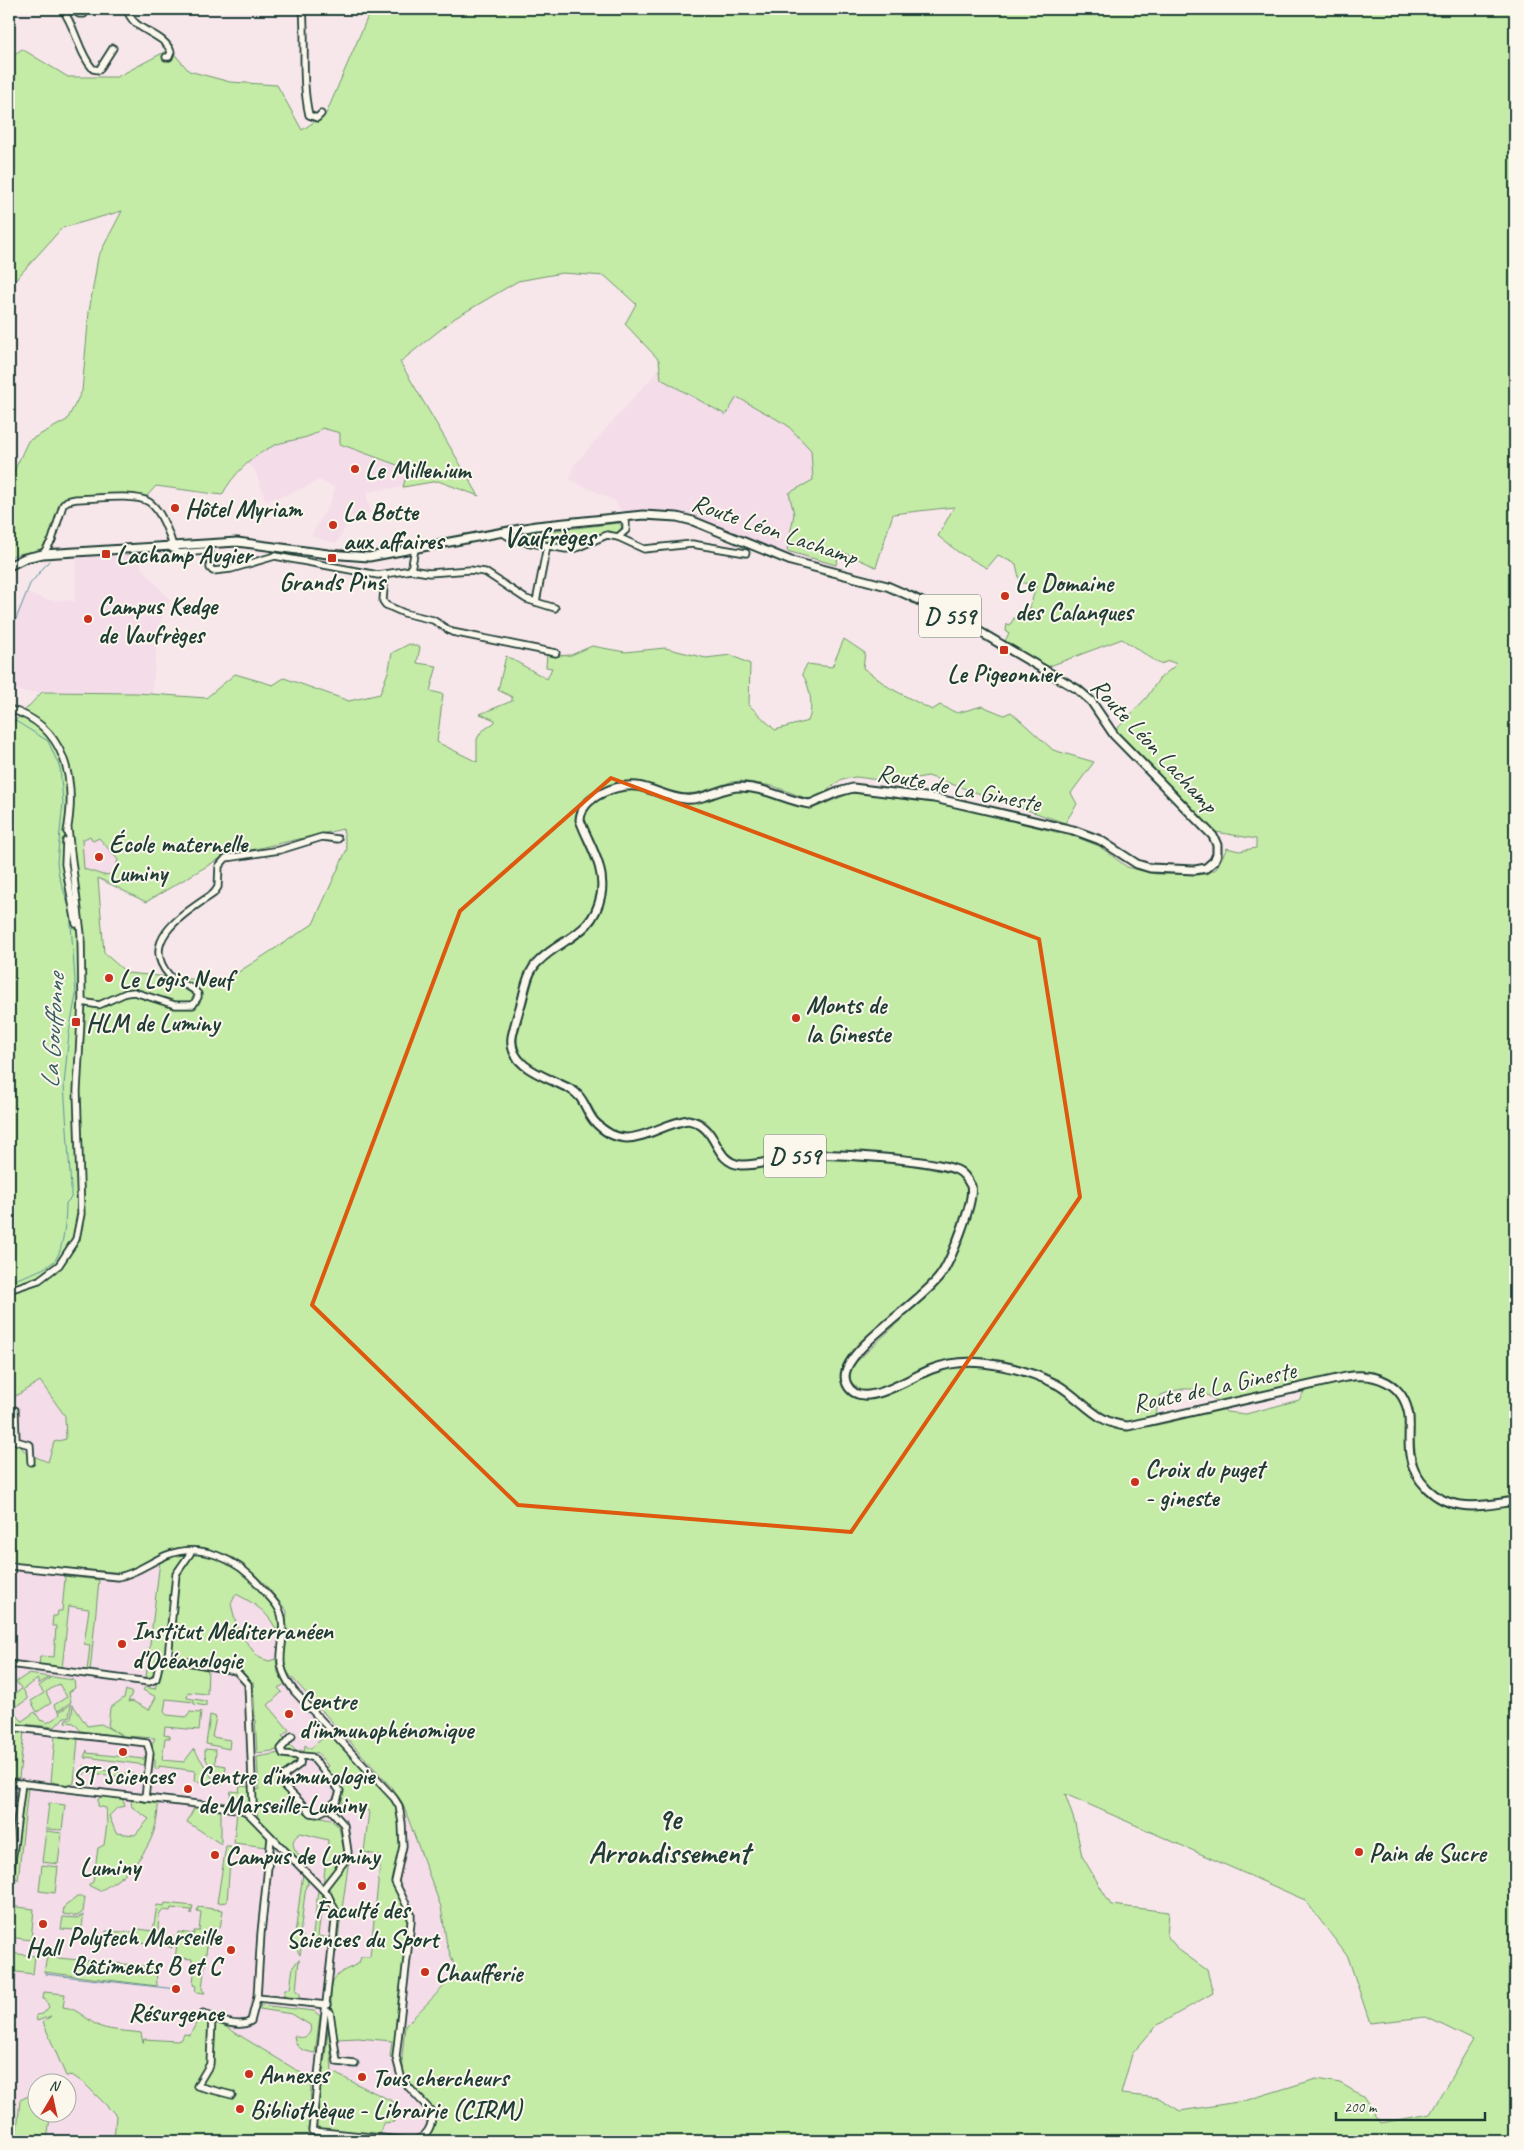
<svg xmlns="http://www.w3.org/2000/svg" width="1524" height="2150" font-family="Caveat,sans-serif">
<rect width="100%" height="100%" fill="#f7e7ea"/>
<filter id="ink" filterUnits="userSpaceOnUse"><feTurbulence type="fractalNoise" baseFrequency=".02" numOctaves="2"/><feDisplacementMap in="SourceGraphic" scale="10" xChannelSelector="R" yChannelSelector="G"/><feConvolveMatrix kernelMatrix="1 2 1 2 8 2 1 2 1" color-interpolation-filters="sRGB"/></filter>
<g filter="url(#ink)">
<g fill="#f4dce9" fill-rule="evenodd">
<path d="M660 368 661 379 726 415 736 397 787 425 811 450 813 480 789 493 794 514 787 551 836 565 835 568 788 556 693 516 665 511H621L615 501 570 480 573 466Z"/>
<path d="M322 428 340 433V445L408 469 403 487 366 492 370 513 351 517 337 543H335L311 536 330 503 335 488 319 480 302 489 266 501 254 468 247 463 275 445 310 435Z"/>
<path d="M141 554V567L170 600 159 625 152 693 21 692 10 687 9 627 27 593 48 600 75 601 76 558Z"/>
<path d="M90 836 98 838 118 860 113 874 103 875 84 869 82 840Z"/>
<path d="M40 1381 65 1416 66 1439 48 1462 26 1452 13 1437 9 1440V1400Z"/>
<path d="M180 1548 200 1549 225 1554 243 1564 265 1584 287 1611 284 1660 286 1671 392 1788 402 1802 441 1907 447 1945 457 1973 405 2026 402 2058 404 2075 432 2108 436 2118 431 2133 424 2141H9V1563L125 1573 152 1558ZM38 2082H68V2112H38Z"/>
</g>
<g fill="#c4eca7" stroke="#72946e" fill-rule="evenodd">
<path d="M371 9H1515V1497C1498 1499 1479 1504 1462 1501 1377 1489 1448 1384 1372 1372 1352 1369 1331 1376 1312 1381 1281 1388 1250 1395 1219 1402 1194 1387 1189 1385 1161 1395L1158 1402 1156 1416C1141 1420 1126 1425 1111 1420 1097 1414 1086 1401 1074 1392 1045 1369 1000 1355 963 1358 930 1361 902 1379 873 1391H861L850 1381V1371L853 1365 941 1282C954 1267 959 1242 967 1223 973 1207 982 1189 968 1173 952 1156 827 1149 800 1151 780 1153 761 1160 740 1161 717 1152 719 1126 700 1118 675 1108 652 1136 627 1134 593 1132 598 1105 579 1090 558 1074 516 1071 517 1037L536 969 546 960 587 931 602 908 606 884 604 868 584 819C585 808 590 805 599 800 643 777 649 803 687 803 705 804 721 792 739 791 765 789 787 805 812 809L851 793 890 796 940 803 1076 837 1099 846 1127 867 1156 874H1207L1216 869 1227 848 1239 851 1256 848V839L1216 832 1116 730 1147 697 1159 679 1177 664 1169 661 1160 664 1122 639 1047 667 1005 641 1009 633 1006 631 1007 624 1010 625 1014 618 1027 619 1036 586 1020 582 1016 564 998 555 987 568 958 552 938 536 954 507 893 514 876 567 840 551 836 565 787 551 794 514 789 493 813 480 811 450 787 425 737 397 726 415 661 379 659 360 625 324 636 304 605 276 562 273 518 281 455 318 400 362 479 496 438 481 403 487 408 469 340 444V433L322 428C312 440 289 439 275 445 253 455 233 474 222 495L156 486 146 497C133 493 71 492 62 502 52 513 56 539 42 548 33 554 19 551 9 558V482L28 441 67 420 82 391 89 312 98 257 122 211 62 228 9 287V58L22 49 68 77H117L170 49 189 71 230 82 277 85 302 130 326 114Z"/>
<path d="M618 523 622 526 619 533 602 534 570 546 516 535Z"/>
<path d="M844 639 865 653 863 668 890 688 932 710 940 705 957 713 982 706 1004 715 1011 712 1053 750 1094 762 1071 793 1077 804 1065 823 928 776 894 782 856 777 842 779 816 799 811 800 773 786 741 781 731 782 697 793 679 794 639 783 599 792 581 804C568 830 605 860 598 894 589 941 547 936 530 967 517 989 516 1030 512 1056L576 1097 604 1134 615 1139 629 1142 643 1140 688 1123 703 1128 732 1165 811 1158 900 1163 957 1174 962 1178 968 1187V1200L942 1267 936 1277C920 1292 837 1359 842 1378 845 1384 851 1396 858 1398 883 1402 911 1380 933 1372 944 1368 957 1366 970 1365 1003 1364 1043 1377 1069 1396 1084 1408 1096 1424 1115 1428 1141 1433 1195 1415 1222 1408L1226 1412 1246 1414 1299 1400 1306 1389 1360 1378 1381 1382 1396 1393 1402 1403 1406 1418 1412 1472 1419 1484 1443 1503 1515 1504V2141H424L431 2133 436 2118 432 2108 404 2075 402 2058 405 2026 457 1973 447 1945 441 1907 402 1802 392 1788 286 1671 284 1660 287 1611 265 1584 243 1564 225 1554 200 1549 180 1548 152 1558 125 1573 9 1563V1440L13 1437 26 1453 48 1462 54 1442 66 1439 65 1416 40 1381 9 1400V719L15 721 42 692 137 693 206 698 235 674 273 685 284 678 349 701 380 694 389 669 392 653 409 644 420 647 417 663 437 666 430 691 443 694 437 742 477 762V739L481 732 495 722V720L480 714 512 701V697L498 690 506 656 547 679 552 668 546 667 547 653 555 656 571 655 592 646 625 652 665 648 706 658 731 655 750 664 749 705 775 730 808 721C814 709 810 684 802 674L807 664 832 667ZM343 829 347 849 313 924 223 982 127 973 104 953 98 878 146 902 224 856ZM90 836 93 841 99 838 118 860 113 874 103 875 84 869 82 840ZM1065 1794 1305 1900 1348 1957 1370 2023 1426 2017 1473 2040 1430 2114 1381 2123 1363 2096 1340 2083 1316 2079 1244 2101 1180 2111 1159 2098 1121 2094 1132 2054 1156 2026 1213 1993 1207 1970 1179 1950 1167 1936 1169 1912 1111 1905 1082 1856 1075 1823Z"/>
<path d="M184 1553C230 1554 248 1575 275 1608L279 1616 278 1633C269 1613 256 1604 236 1594L231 1604 238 1631 254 1652 260 1658 269 1661 276 1659 278 1673 285 1684 278 1688 282 1692 268 1705 289 1730 282 1736 285 1739 279 1750 257 1753 253 1682 250 1683C247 1674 241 1670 233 1666L159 1654 152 1678 146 1677 160 1561Z"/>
<path d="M63 1576 99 1580 90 1672 87 1671 90 1645 84 1644 89 1609 69 1606 62 1668 39 1666 40 1656 54 1657 56 1626H52L53 1616H57L58 1611H62L65 1578Z"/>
<path d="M163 1661 204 1667 208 1669 207 1694 188 1692 187 1698 206 1701V1706L194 1704V1702L166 1699 164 1712 167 1715 187 1717 190 1712 199 1713 201 1711 199 1730 165 1727 164 1735 170 1736V1738H165L162 1760 184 1762 194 1749 213 1779 212 1783 195 1781 196 1771 159 1766V1769H155V1760L152 1758V1744L155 1738 124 1736 115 1731 121 1736 81 1731 74 1723 65 1722 66 1719H71L73 1705 87 1726 101 1724 114 1731 108 1727 110 1708 124 1698 126 1690 132 1693 128 1702 132 1701 149 1710 156 1697 143 1690 145 1687 155 1689Z"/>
<path d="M28 1674 50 1677 38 1684V1679L23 1689 28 1699 14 1708 9 1697 22 1689 16 1682Z"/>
<path d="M52 1677 74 1680 75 1688 69 1692 71 1702 58 1711 54 1705 67 1697 59 1684 46 1692 51 1703 37 1712 31 1701 44 1693 39 1686Z"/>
<path d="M71 1704 69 1717H64L55 1727 9 1723V1711L12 1709 22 1721 35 1712 41 1721 44 1720 47 1723 60 1715 59 1712Z"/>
<path d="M210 1715 216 1717 212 1737 230 1740 229 1749 206 1744Z"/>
<path d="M323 1726 395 1804 399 1815 400 1843 393 1883 408 1916 409 1923 394 2059 390 2057 392 2041 358 2038 337 2039C335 2024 325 1990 336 1977 341 1970 352 1968 359 1963L361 1957H370L381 1856 364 1852 369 1811 342 1805V1789L325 1769 328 1766 317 1752C309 1758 292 1755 284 1751L285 1745 288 1743 297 1752 300 1750 304 1752 305 1745 310 1749 324 1737 318 1730Z"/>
<path d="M9 1730 24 1732 19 1778H9Z"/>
<path d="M57 1735 78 1738 74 1783 71 1785 51 1782 55 1736Z"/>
<path d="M205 1749 216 1750 215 1764 226 1766 224 1784H218C217 1770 203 1764 205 1749Z"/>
<path d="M87 1750V1753L144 1759V1756L146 1758 145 1765 86 1757V1759L84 1757Z"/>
<path d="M280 1753 287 1759H297L280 1777 279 1783 305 1813 330 1819 339 1827 345 1856 323 1886 328 1840 301 1833C285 1842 297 1853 306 1863L305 1865 258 1819 255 1790H259L257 1757Z"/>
<path d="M85 1765V1768L140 1775 143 1772 144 1781 140 1782V1779L85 1772 84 1775 82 1773V1767Z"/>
<path d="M240 1786 250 1787V1800L246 1806 229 1803 231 1791 239 1792Z"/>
<path d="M28 1788 18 1880 14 1876 24 1790Z"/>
<path d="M103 1796 122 1798 125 1806 117 1808 109 1816 116 1833 135 1835 149 1819 132 1807 131 1802 135 1799 158 1802C159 1843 134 1872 100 1891L88 1885 93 1882 98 1848 104 1845 107 1824 106 1808 98 1806V1799Z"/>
<path d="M49 1803 65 1805 62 1830 46 1829Z"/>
<path d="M195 1806 221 1809V1844L187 1822Z"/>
<path d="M237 1811 246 1815 268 1837 267 1847 234 1843Z"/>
<path d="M46 1831 62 1833 58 1864 42 1862Z"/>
<path d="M226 1846H231L227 1902 217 1903Z"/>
<path d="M349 1859 336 1953 339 1920 336 1905 329 1887Z"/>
<path d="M42 1865 58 1867 55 1893 39 1891Z"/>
<path d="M303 1873 307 1878 308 1885H306L300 1934 303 1935 300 1955 292 1941 293 1934H295Z"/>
<path d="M318 1890 323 1895 318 1936 329 1938V1941L310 1938V1935H313Z"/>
<path d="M77 1897H85L83 1912 77 1916 63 1914 64 1907Z"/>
<path d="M165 1903 193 1906 191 1914V1910L171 1908 170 1911 164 1910 159 1914 158 1931 163 1934 161 1938 168 1939 173 1935 172 1948 165 1945 105 1938 106 1931 137 1933 138 1929 153 1931 157 1905 164 1906Z"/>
<path d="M9 1906 34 1909 31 1940 9 1937Z"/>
<path d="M198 1907 223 1910 220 1928H209L202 1989 205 1993 195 1992 196 1986 193 1985 195 1962H192V1959L182 1958V1962L175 1961 178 1932 194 1934V1931H199L201 1912 197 1911Z"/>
<path d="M83 1915C83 1923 83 1930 75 1935V1930L61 1929 63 1917 77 1918Z"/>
<path d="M10 1953 35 1956 33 1974 9 1971Z"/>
<path d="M47 1957 156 1967 157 1986 44 1972Z"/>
<path d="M299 1959 296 1991 300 1993 299 2001 283 1999 285 1990 290 1989 293 1967Z"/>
<path d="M44 1992 65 1994 63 2007C78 2008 87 2021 101 2027 113 2031 128 2031 141 2033L143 2043 144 2039 177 2041 182 2039 184 2034 190 2035 198 2020 221 2024 311 2079 310 2136 264 2138V2141H114L116 2115 85 2084 72 2075 66 2076 43 2022 51 2016 37 2021 36 2015 43 2014 49 2007 46 2000 43 1999Z"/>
<path d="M260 2005 314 2011 320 2016 315 2053C303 2051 296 2049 294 2036 303 2040 313 2036 310 2025L292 2014 260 2009Z"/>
<path d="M329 2025 332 2072 394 2102V2122L383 2123 380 2135 319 2128 316 2124Z"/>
<path d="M37 2092 38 2112 48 2113 50 2118 47 2141H16L20 2100Z"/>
</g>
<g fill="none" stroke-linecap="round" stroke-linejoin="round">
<g stroke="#5c929e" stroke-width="1">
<path d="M9 627 16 619 30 584 49 561"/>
<path d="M9 717 48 741 60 768 63 802 57 862 59 876 70 910 76 995 69 1033 64 1085 71 1188V1198L66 1203C66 1217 64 1255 52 1263 42 1271 21 1277 9 1282"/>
<path d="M45 1974 176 1989"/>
</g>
<defs>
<g id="minor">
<path d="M62 9C76 27 78 52 93 69L99 70 113 48"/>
<path d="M71 9 79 14H84V9"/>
<path d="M127 9C133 33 163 31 171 52L169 57H166"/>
<path d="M303 9C306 44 301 80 309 115L317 118 321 114"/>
<path d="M501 532 514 540 566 549 576 548 607 535 618 537 644 549 692 544 746 553"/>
<path d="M618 537 626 530V523L622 518"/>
<path d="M168 546 179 553 207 551 210 553V568L213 571 231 569 275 556 378 575 411 570 415 549"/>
<path d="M43 554 52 540 63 505 67 501 76 499C93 499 135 493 149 502 160 509 169 533 173 546"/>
<path d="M411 570 429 573 470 570 485 572 526 599 555 608"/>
<path d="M385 575 383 601 386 605 404 613 433 620 452 632 556 653"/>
<path d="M536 602 547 546"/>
<path d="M9 709C65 725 77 779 67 832"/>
<path d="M66 841 65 864 76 924"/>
<path d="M82 1002 99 1005 126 993 134 992 175 1005H193L198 997V994C190 984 177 984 169 975 137 939 189 911 214 893L218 887 219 866 226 858 280 850 322 837 338 839"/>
<path d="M9 1290 39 1280 59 1265 76 1239 81 1214 77 1091 82 1002 81 934 68 829"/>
<path d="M9 1408 15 1410 16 1441 30 1445 31 1462"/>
<path d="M9 1566 118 1577C136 1574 150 1562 167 1555 200 1542 237 1559 259 1585 267 1595 281 1606 282 1619 287 1653 270 1658 294 1691L394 1798 399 1806 402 1823 403 1846 395 1882 411 1914V1922L396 2057 402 2080 431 2111C434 2126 426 2139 411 2141L312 2131 336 1912 328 1895 248 1813 242 1810 223 1807 9 1782"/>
<path d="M168 1658 176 1574 192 1551"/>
<path d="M9 1664 149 1682 156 1679 160 1661 165 1658 236 1671 248 1684 253 1803 248 1813"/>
<path d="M9 1727 147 1743 150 1753 145 1798"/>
<path d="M292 1736 281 1749 283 1754 312 1757 340 1791 337 1800 329 1808 344 1825 348 1852 347 1858 323 1889"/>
<path d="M301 1757 300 1764 285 1775 284 1786 311 1813 317 1814 329 1808"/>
<path d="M9 1874 11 1870 22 1783"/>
<path d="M257 1998 327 2005"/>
<path d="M326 2012H330L337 2062 355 2064"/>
<path d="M203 2013C215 2019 239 2029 251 2021L257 1998 261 1933 271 1838"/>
<path d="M212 2018 210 2064 197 2086 232 2095"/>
</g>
<path id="major" d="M9 566 25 558 43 554 237 542 328 554 369 557 536 526 643 515 677 517 693 521 791 561 887 586 910 596 975 629 1077 689 1091 701 1114 735 1213 836 1217 845V854L1214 861 1206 868 1195 870 1150 868 1137 864 1100 840 1073 830 934 798 853 788 838 792 810 804C786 801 767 787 740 787 721 787 704 801 685 799 668 798 653 788 637 786 616 784 581 797 580 820 589 845 606 867 601 895 593 936 562 937 538 962 527 972 525 990 521 1004 518 1014 514 1026 512 1037 508 1068 548 1077 570 1089 584 1096 585 1110 594 1121 627 1157 653 1125 688 1120 720 1126 712 1162 741 1165 761 1166 782 1157 801 1155 831 1153 932 1159 957 1170 964 1173 968 1180 971 1186 975 1201 950 1263 940 1276 921 1302 854 1343 846 1371 843 1380 848 1389 855 1393 874 1403 913 1376 932 1369 948 1363 966 1361 983 1363 1009 1366 1035 1373 1058 1385 1082 1399 1098 1425 1128 1426L1346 1377C1376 1372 1404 1383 1409 1416 1410 1429 1408 1442 1410 1455 1414 1481 1435 1502 1461 1505 1479 1508 1498 1503 1515 1501"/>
</defs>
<use href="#minor" stroke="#1f3d34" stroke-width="9"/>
<use href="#major" stroke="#1f3d34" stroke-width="11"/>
<use href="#minor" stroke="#fbf7ec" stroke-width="5.5"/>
<use href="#major" stroke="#fbf7ec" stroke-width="7"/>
</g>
</g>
<path fill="none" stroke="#de580e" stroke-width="4" stroke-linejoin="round" d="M611 778 1039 939 1080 1197 851 1532 518 1505 312 1305 460 911Z"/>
<g fill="#c8321e" stroke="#fbf7ec" stroke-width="2">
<circle cx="355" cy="469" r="5"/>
<circle cx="175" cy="508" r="5"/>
<circle cx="333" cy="525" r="5"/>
<rect x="101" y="549" width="10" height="10" rx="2.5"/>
<rect x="327" y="553" width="10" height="10" rx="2.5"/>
<circle cx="1005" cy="596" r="5"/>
<circle cx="88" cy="619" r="5"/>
<rect x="999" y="645" width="10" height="10" rx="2.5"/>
<circle cx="99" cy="857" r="5"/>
<circle cx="109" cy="978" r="5"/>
<circle cx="796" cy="1018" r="5"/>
<rect x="71" y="1017" width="10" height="10" rx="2.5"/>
<circle cx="1135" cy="1482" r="5"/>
<circle cx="122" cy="1644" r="5"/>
<circle cx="289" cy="1714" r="5"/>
<circle cx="123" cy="1752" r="5"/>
<circle cx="188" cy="1789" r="5"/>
<circle cx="1359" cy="1852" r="5"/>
<circle cx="215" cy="1855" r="5"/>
<circle cx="362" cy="1886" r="5"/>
<circle cx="43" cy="1924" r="5"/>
<circle cx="231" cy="1950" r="5"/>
<circle cx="425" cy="1972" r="5"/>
<circle cx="176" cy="1989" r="5"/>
<circle cx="249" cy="2074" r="5"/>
<circle cx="362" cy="2077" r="5"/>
<circle cx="240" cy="2109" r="5"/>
</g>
<g text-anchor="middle" stroke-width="4" stroke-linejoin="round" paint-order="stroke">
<g fill="#fbf7ec" stroke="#61756b" stroke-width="1">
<rect x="919" y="594.5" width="62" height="43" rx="4"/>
<rect x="764" y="1134.5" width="62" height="43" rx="4"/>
</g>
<g font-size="24" font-weight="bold" fill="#1f3d34">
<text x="950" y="624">D 559</text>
<text x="795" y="1164">D 559</text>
</g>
<g font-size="25" font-weight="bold" fill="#1f3d34" stroke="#fbf7ec" text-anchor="start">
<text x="365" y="478">Le Millenium</text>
<text x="185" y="517">Hôtel Myriam</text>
<text x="343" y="520">La Botte<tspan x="343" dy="29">aux affaires</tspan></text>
<text x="116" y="563">Lachamp Augier</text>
<text x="332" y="590" text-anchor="middle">Grands Pins</text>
<text x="1015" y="591">Le Domaine<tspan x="1015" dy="29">des Calanques</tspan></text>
<text x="98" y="614">Campus Kedge<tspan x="98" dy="29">de Vaufrèges</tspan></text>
<text x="1004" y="682" text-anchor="middle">Le Pigeonnier</text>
<text x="109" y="852">École maternelle<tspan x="109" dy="29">Luminy</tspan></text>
<text x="119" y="987">Le Logis Neuf</text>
<text x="806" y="1013">Monts de<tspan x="806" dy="29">la Gineste</tspan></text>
<text x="86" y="1031">HLM de Luminy</text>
<text x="1145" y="1477">Croix du puget<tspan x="1145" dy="29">- gineste</tspan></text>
<text x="132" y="1639">Institut Méditerranéen<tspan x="132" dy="29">d'Océanologie</tspan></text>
<text x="299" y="1709">Centre<tspan x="299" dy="29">d'immunophénomique</tspan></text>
<text x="123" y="1784" text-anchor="middle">ST Sciences</text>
<text x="198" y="1784">Centre d'immunologie<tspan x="198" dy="29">de Marseille-Luminy</tspan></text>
<text x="1369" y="1861">Pain de Sucre</text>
<text x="225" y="1864">Campus de Luminy</text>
<text x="362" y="1918" text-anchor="middle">Faculté des<tspan x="362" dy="29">Sciences du Sport</tspan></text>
<text x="221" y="1945" text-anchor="end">Polytech Marseille<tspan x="221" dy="29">Bâtiments B et C</tspan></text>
<text x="43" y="1956" text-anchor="middle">Hall</text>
<text x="435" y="1981">Chaufferie</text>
<text x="176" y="2021" text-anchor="middle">Résurgence</text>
<text x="259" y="2083">Annexes</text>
<text x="372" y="2086">Tous chercheurs</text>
<text x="250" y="2118">Bibliothèque - Librairie (CIRM)</text>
</g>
<g font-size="25" fill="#1f3d34" stroke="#fbf7ec">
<text transform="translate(775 529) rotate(19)" y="9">Route Léon Lachamp</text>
<text transform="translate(1155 745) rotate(47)" y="9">Route Léon Lachamp</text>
<text transform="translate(959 787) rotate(11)" y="9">Route de La Gineste</text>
<text transform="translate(1214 1386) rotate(-12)" y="9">Route de La Gineste</text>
</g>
<g font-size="26" font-style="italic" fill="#386060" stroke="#fbf7ec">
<text transform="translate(52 1031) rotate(-87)" y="9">La Gouffonne</text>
</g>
<g font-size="26" font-weight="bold" fill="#1f3d34" stroke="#fbf7ec">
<text x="110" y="1875">Luminy</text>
</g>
<g font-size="28" font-weight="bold" fill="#1f3d34" stroke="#fbf7ec">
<text x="549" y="546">Vaufrèges</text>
</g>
<g font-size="30" font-weight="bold" fill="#1f3d34" stroke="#fbf7ec">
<text x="669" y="1829">9e<tspan x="669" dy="34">Arrondissement</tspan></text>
</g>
</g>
<rect width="1524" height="2150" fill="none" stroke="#fbf7ec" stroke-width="30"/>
<rect x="15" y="15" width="1494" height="2120" fill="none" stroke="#1f3d34" stroke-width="2" filter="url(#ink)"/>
<g transform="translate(52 2098) rotate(9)"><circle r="24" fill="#fbf7ec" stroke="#a3ada2"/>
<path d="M0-4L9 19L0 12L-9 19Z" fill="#c8321e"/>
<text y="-8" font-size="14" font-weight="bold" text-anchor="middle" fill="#1f3d34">N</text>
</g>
<path d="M1336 2112v8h149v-8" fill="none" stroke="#1f3d34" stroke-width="2.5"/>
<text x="1344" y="2112" font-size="15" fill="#1f3d34" stroke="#fbf7ec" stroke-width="4" paint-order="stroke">200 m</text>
</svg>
